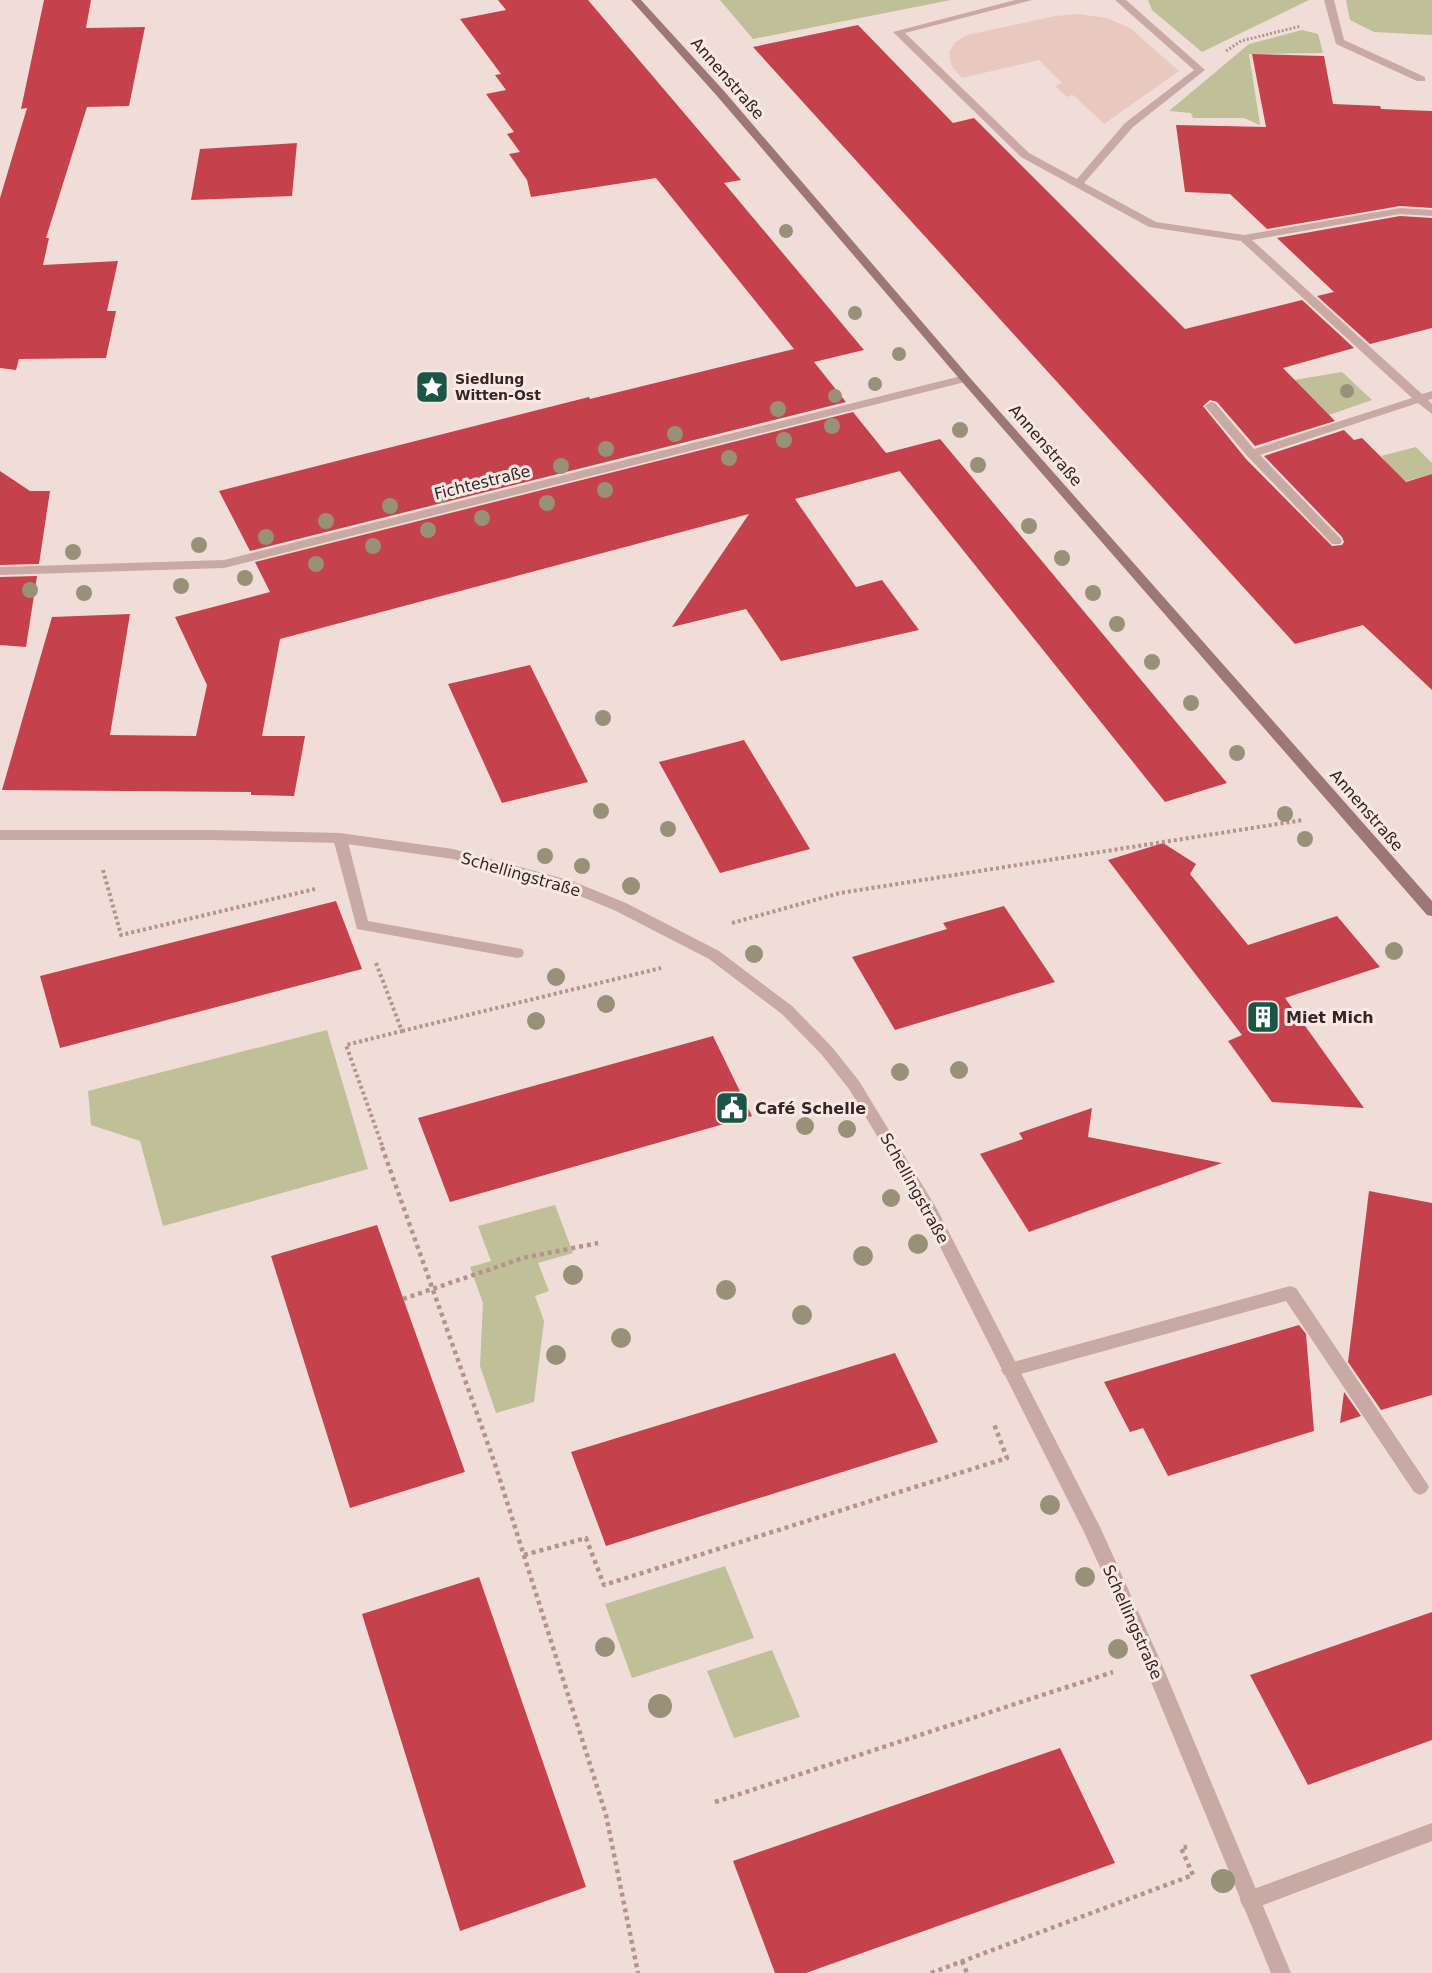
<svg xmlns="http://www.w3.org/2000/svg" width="1432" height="1973" font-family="'DejaVu Sans',sans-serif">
<rect width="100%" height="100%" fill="#f1ddd8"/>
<g fill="#bfbf98">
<path d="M720 0H951L753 39Z"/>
<path d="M1148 0H1309L1202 52 1152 10Z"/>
<path d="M1346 0H1432V35L1374 32 1350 20Z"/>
<path d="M1302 30 1318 34 1323 53 1249 54 1260 125 1244 118H1193L1191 113 1169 111 1249 44Z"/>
<path d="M1342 372 1372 400 1329 415 1294 380Z"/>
<path d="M1416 447 1432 463V474L1321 505 1387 463 1381 456Z"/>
<path d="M327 1030 368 1169 163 1226 140 1141 91 1125 88 1091Z"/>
<path d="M555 1205 573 1253 538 1263 549 1291 535 1296 544 1321 534 1402 496 1413 480 1366 483 1303 470 1267 491 1261 478 1226Z"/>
<path d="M725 1566 754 1638 632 1678 605 1604Z"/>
<path d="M772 1650 800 1717 734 1738 707 1671Z"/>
</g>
<path fill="#e9c9bf" d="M1078 14 1107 18 1130 28 1179 71 1104 124 1073 95 1067 97 1055 86 1062 83 1039 60 962 78 952 67 949 53 955 42 967 35 1055 16Z"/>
<g fill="#c5414c">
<path d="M44 0H91L86 28 145 27 129 106 87 107 46 238H49L43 265 118 261 107 311H116L106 358 19 359 16 370 0 368V198L27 108 21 109Z"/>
<path d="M498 0H588L741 180 724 183 864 350 814 362 846 402 250 551 219 491 589 397 590 399 794 349 656 178 531 197 527 180 509 154 520 152 507 134 514 132 486 94 506 90 495 75 501 74 460 19 506 10Z"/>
<path d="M858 25 953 123 974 118 1185 329 1302 300 1354 348 1283 368 1335 421 1255 446 1217 402 1210 400 1203 406 1246 459 1332 546 1342 545 1344 542 1342 537 1264 456 1344 430 1354 440 1362 438 1406 482 1432 474V690L1363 625 1295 644 753 47Z"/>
<path d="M1252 54 1324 56 1333 104 1380 106 1381 109 1432 111V208L1400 206 1267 229 1230 194 1185 192 1176 125 1266 127Z"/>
<path d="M297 143 292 196 191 200 200 149Z"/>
<path d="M1400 216 1432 218V328L1370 344 1317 296 1334 292 1277 238Z"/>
<path d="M853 412 886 453 940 439 1227 783 1165 802 890 459 900 471 795 499 856 587 882 580 919 630 781 661 746 609 672 627 749 514 280 639 262 736H305L294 796 251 795V792L2 790 52 617 130 614 110 735 196 736 207 685 175 617 270 592 255 562Z"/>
<path d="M0 471 30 491H50L39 564 0 565Z"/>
<path d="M37 576 26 647 0 645V577Z"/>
<path d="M530 665 588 782 502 803 448 684Z"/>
<path d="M744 740 810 849 720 873 659 762Z"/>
<path d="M1163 843 1196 864 1190 874 1248 945 1337 916 1380 967 1285 998 1364 1108 1272 1102 1228 1041 1242 1035 1108 860Z"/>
<path d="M336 901 362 969 60 1048 40 976Z"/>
<path d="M1004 906 1055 982 895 1030 852 957 947 929 943 923Z"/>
<path d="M713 1036 752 1116 450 1202 418 1118Z"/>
<path d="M1092 1108 1088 1137 1222 1163 1029 1232 980 1154 1023 1139 1019 1133Z"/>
<path d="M1369 1191 1432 1203V1395L1381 1410 1348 1362Z"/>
<path d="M377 1225 465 1472 350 1508 271 1256Z"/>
<path d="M1299 1325 1306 1334 1314 1431 1168 1476 1143 1428 1130 1432 1104 1382Z"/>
<path d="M895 1353 938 1442 606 1546 571 1452Z"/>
<path d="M1344 1392 1361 1416 1340 1423Z"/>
<path d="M479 1577 586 1887 460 1931 362 1614Z"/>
<path d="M1432 1612V1740L1308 1785 1250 1675Z"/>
<path d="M1060 1748 1115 1863 806 1973H775L733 1861Z"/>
</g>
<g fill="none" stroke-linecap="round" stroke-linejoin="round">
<path stroke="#b4938f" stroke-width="3" stroke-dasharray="2 2" stroke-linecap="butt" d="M1226 51 1241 41 1301 26"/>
<g stroke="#b4938f" stroke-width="4" stroke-dasharray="3 3" stroke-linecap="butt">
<path d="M103 870 121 935 315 889"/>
<path d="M732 923 840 893 1303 820"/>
<path d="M376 963 402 1031 346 1045 383 1148"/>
<path d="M402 1031 661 968"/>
</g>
<g stroke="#b4938f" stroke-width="4.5" stroke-dasharray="4 4" stroke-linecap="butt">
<path d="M382 1147 495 1464 606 1815 638 1973"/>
<path d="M403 1299 523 1258 598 1243"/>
<path d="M524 1555 586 1538 604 1585 1007 1458 994 1424"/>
<path d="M715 1802 1113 1672"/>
<path d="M962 1961 967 1973"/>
<path d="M931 1973 1193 1875 1181 1848 1187 1847"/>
</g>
<g fill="#c8a9a4" fill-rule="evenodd">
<path d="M1015 0H1032L905 33 1029 153 1077 179 1125 123 1194 70 1115 0H1126L1205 70 1133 127 1084 183 1156 222 1244 235 1400 208 1432 210V216L1400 214 1252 240 1422 394 1432 391V399L1428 400 1432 404V414L1418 403 1260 455 1340 538 1342 541 1340 544H1332L1248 457 1205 406 1211 402 1215 403 1254 449 1412 398 1241 241 1149 227 1021 157 893 32Z"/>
<path d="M1324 0H1334L1344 40 1425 77V81H1417L1336 44Z"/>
<path d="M340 833 347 838 368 921 517 948 522 949 524 953 522 957 517 958 357 929 333 838Z"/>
<path d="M1290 1286 1296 1288 1426 1482 1429 1487 1426 1492 1420 1495 1414 1492 1286 1301 1010 1377 1004 1375 1001 1370 1004 1365 1010 1363Z"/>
<path d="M1432 1823V1841L1250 1910 1243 1907 1240 1900 1243 1893Z"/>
</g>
<g fill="#c8a9a4" fill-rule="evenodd">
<path d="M965 375 969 377V381L224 568 0 575V567L224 560Z"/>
<path d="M0 830H210L340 833 453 849 572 881 626 903 719 951 792 1006 832 1047 859 1081 937 1209 1101 1529 1160 1660 1291 1973H1271L1142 1660 1084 1532 923 1213 849 1089 822 1055 782 1014 709 959 616 911 563 889 453 859 340 843 210 840H0Z"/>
</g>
<path fill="#9c7776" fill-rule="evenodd" d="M631 0H641L724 91 971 379 1379 841 1432 901V916L1427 915 963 383 717 96Z"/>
</g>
<g fill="#989178">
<circle cx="786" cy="231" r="7"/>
<circle cx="855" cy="313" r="7"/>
<circle cx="899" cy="354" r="7"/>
<circle cx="875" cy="384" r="7"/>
<circle cx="1347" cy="391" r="7"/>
<circle cx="835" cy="396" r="7"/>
<circle cx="778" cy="409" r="8"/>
<circle cx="832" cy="426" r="8"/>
<circle cx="960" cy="430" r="8"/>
<circle cx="675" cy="434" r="8"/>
<circle cx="784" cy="440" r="8"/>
<circle cx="606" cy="449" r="8"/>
<circle cx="729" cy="458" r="8"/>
<circle cx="978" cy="465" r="8"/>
<circle cx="561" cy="466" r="8"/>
<circle cx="605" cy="490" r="8"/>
<circle cx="441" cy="495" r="8"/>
<circle cx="547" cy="503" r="8"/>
<circle cx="390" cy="506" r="8"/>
<circle cx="482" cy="518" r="8"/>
<circle cx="326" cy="521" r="8"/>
<circle cx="1029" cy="526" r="8"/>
<circle cx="428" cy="530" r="8"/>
<circle cx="266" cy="537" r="8"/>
<circle cx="199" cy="545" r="8"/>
<circle cx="373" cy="546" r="8"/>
<circle cx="73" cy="552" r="8"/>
<circle cx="1062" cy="558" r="8"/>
<circle cx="316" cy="564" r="8"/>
<circle cx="245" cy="578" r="8"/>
<circle cx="181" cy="586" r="8"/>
<circle cx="30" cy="590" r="8"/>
<circle cx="84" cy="593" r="8"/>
<circle cx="1093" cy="593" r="8"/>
<circle cx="1117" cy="624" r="8"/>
<circle cx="1152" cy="662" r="8"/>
<circle cx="1191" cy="703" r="8"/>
<circle cx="603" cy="718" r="8"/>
<circle cx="1237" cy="753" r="8"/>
<circle cx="601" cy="811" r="8"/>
<circle cx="1285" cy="814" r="8"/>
<circle cx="668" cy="829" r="8"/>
<circle cx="1305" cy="839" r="8"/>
<circle cx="545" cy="856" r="8"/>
<circle cx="582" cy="866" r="8"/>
<circle cx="631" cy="886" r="9"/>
<circle cx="1394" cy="951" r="9"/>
<circle cx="754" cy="954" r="9"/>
<circle cx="556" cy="977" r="9"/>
<circle cx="606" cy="1004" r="9"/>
<circle cx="536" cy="1021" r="9"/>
<circle cx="959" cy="1070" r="9"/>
<circle cx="900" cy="1072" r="9"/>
<circle cx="805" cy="1126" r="9"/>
<circle cx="847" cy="1129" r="9"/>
<circle cx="891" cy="1198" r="9"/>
<circle cx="918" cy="1244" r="10"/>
<circle cx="863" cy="1256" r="10"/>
<circle cx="573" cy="1275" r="10"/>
<circle cx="726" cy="1290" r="10"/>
<circle cx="802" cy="1315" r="10"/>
<circle cx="621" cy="1338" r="10"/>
<circle cx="556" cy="1355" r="10"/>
<circle cx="1050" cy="1505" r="10"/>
<circle cx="1085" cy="1577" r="10"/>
<circle cx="605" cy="1647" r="10"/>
<circle cx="1118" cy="1649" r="10"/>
<circle cx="660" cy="1706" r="12"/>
<circle cx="1223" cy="1881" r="12"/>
</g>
<defs>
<symbol id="sight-square" viewBox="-11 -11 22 22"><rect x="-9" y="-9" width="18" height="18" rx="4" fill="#1c5546" stroke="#f9e9e4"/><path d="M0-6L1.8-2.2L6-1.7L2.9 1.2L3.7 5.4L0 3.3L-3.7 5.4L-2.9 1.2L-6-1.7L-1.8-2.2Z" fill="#fff"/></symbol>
<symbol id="building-square" viewBox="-11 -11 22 22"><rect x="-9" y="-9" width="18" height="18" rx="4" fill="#1c5546" stroke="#f9e9e4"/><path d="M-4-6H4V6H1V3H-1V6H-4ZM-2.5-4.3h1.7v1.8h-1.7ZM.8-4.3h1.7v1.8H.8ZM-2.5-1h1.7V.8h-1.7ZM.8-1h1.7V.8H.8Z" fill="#fff"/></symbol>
<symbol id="civic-square" viewBox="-11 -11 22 22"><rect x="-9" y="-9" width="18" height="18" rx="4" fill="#1c5546" stroke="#f9e9e4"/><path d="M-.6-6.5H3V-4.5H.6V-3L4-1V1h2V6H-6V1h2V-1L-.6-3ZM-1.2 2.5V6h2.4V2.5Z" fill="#fff"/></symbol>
</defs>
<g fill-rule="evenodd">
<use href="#sight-square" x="413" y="368" width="38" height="38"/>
<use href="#building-square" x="1244" y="998" width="38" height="38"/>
<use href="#civic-square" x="713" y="1089" width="38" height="38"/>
</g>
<g text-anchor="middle" stroke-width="6" stroke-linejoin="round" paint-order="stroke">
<g font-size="14" font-weight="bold" fill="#342626" stroke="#f9e9e4" text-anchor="start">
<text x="455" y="384">Siedlung<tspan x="455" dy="16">Witten-Ost</tspan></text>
</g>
<g font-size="16" fill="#342626" stroke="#f9e9e4">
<text transform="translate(728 78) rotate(49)" y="6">Annenstraße</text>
<text transform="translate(1046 445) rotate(49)" y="6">Annenstraße</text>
<text transform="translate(482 482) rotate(-14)" y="6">Fichtestraße</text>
<text transform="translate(1367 810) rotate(49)" y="6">Annenstraße</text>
<text transform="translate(521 874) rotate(16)" y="6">Schellingstraße</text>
<text transform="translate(915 1188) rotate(61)" y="6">Schellingstraße</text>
<text transform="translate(1133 1622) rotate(66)" y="6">Schellingstraße</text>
</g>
<g font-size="16" font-weight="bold" fill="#342626" stroke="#f9e9e4" text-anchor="start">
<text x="1286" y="1023">Miet Mich</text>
<text x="755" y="1114">Café Schelle</text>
</g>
</g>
</svg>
